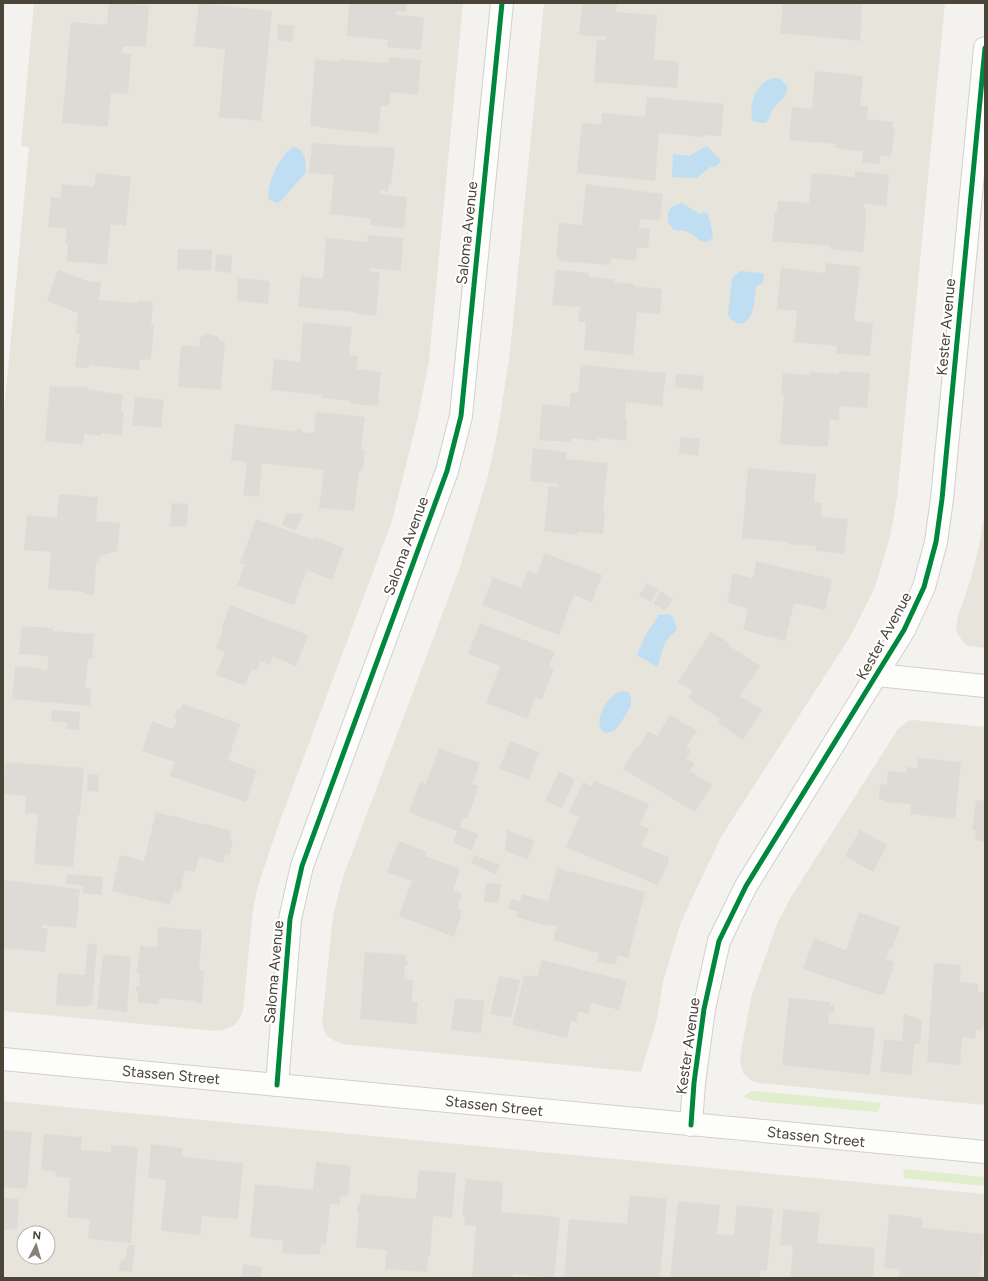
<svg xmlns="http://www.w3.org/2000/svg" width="988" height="1281" font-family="Figtree,sans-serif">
<rect width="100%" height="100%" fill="#f4f2ee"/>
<g fill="#e7e4dc" fill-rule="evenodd">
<path d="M34 3H463L429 361 418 417 392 521 277 829 258 886 253 909 243 1010 241 1016 235 1025 224 1030 216 1031 3 1011V422L29 147 21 146Z"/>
<path d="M544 3H945L900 468 897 498 890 537 875 587 850 637 721 837 689 905 680 925 663 982 657 1019 641 1072 342 1044 335 1041 328 1037 324 1030 322 1024 332 925 334 911 343 877 459 570 488 476 498 429 510 353Z"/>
<path d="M985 510V648L969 646 964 643 958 635 956 629 958 616 971 578 979 547Z"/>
<path d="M914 720 985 727V1105L759 1083 752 1081 743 1073 741 1066 740 1058 744 1035 752 994 777 924 791 897 898 729 908 721Z"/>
<path d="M3 1101 985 1194V1278H3ZM24 1233H48V1257H24Z"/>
</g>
<g fill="#e1eece">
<path d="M751 1091H756L882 1103 877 1112 755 1101 743 1097Z"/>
<path d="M904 1169 985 1177V1186L903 1178Z"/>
</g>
<g fill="#bfdef2">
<path d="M776 78 781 79 787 86C788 98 779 100 774 108 770 113 770 118 766 123H759L753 121C747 105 758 78 776 78Z"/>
<path d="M707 146 721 161 715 167H710L697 178 672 177 673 154 689 156Z"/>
<path d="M294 147C305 149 307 163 305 173L280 202 276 203 269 199C265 186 281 152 294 147Z"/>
<path d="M682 203 700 214 705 212 708 214 713 235 712 238 708 242C696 243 697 235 688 232 684 230 679 231 674 230L668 223V214L671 207Z"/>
<path d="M740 271 762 273 764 275 763 282 756 287C754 298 755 327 737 323 732 321 730 319 728 314L732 278Z"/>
<path d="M668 614C675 616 675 624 677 630 660 643 665 649 657 667L637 655 645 636 659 615Z"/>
<path d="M622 691 628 692 631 697V706L620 724 614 731 605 733C590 723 609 693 622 691Z"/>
</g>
<g fill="#dedbd6">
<path d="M109 3 149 5 146 47 123 46 122 53 131 54 128 94 111 93 108 127 62 123 71 22 107 25Z"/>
<path d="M199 3 272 11 261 121 219 117 225 49 194 46Z"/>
<path d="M349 3H407L406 12 396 11V15L424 17 421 50 387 47 388 40 347 36Z"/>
<path d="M582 3 617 4 616 12 657 15 654 59 679 62 677 88 594 82 597 39 606 40V37L579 35Z"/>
<path d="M783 3H862L861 14H862L860 41 780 33Z"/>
<path d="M278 24 294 26 292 42 277 40Z"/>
<path d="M389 57 421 60 418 95 391 92 389 106H381L378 134 310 126 315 59 340 62V59L381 63 382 62 389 63Z"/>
<path d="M815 71 863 76 860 105 868 106 867 119 893 122V130H895L891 157 880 156V165L862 162 863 151 835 148 836 144 789 140 792 107 812 109Z"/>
<path d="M647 97 724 104 721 136 705 135 704 137 659 133 655 181 577 173 582 123 601 124 602 113 645 117Z"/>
<path d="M312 143 371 147V146L395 148 391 184H389L388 192 380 190V194L407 197 404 229 370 225 371 219 330 214 334 175 309 173Z"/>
<path d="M855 171 889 175 886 206 864 204V208L866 209 865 220H866L863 252 830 249V246L772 241 775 211H777L778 201 809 203 812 173 855 177Z"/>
<path d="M96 173 131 177 126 226 111 224 107 265 67 261 68 245 65 244 67 229 48 227 51 197 60 198 62 184 94 187Z"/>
<path d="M586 184 663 194 660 221 640 219 639 228 650 229 648 248 637 247 636 261 611 258 610 265 559 261V258L556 257 559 223 582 225Z"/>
<path d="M368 235 403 238 401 271 370 268V271L380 272 376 316 354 313V312L298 307 301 276 323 279 326 238 367 242Z"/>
<path d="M178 249 197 250V249L212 250 211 271 177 269Z"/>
<path d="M216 254 232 256 231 273 215 271Z"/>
<path d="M826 263 860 267 854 321 873 323 870 356 836 353 837 346 794 342 797 311 777 309 781 268 825 273Z"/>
<path d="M58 270 90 282H101L99 300 138 303V301L153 302 151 325H154L151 360 140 359 139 370 89 365V368L75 367 80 334 76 333 78 313 47 301Z"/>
<path d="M556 270 589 273V277L615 279 614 282 634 284V286L662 289 660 314 637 312 633 355 584 350 586 322H578L580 307 552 305Z"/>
<path d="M238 278 270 281 268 304 237 301Z"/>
<path d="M303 322 352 327 349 355 358 356 356 369 381 372 378 406 351 404V401L321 398 322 395 271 390 274 359 300 362Z"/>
<path d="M209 334 217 336 220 340 225 341 221 390 178 387 181 345 199 347 200 339 202 336Z"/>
<path d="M581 365 666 373 662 406 626 402 625 419H627L626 441 598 438V441L571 438 570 442 539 440 542 404 569 407 571 393H578Z"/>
<path d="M839 371 870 373 867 408 839 406V420L830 419 828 447 780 444 784 395H781L783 373 810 375V372L839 374Z"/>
<path d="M676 373 704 376 702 390 675 387Z"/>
<path d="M50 386 87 387V389L123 395 121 411H124L122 435 101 433V436L84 434 83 445 45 441Z"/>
<path d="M135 397 164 400 161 428 132 425Z"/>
<path d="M316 412 365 417 361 449 365 450 363 471H359L354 511 319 508 324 470 262 463 259 497 243 495 247 462 231 460 235 424 296 432V429H302L301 432 314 433Z"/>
<path d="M681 437 700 439 698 456 679 453Z"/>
<path d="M533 448 567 452 566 459 608 463 603 511 605 512 603 534 578 532 577 535 544 531 549 486 558 487V484L530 481Z"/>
<path d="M748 468 816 474 814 502 822 503 821 517 848 519 844 554 816 551V546L787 544V542L742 538Z"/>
<path d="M59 494 98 497 96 521 120 523 117 551 100 556 99 564 96 563 94 595 84 594V592L48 589 51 552 24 550 27 515 57 518Z"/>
<path d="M172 503 188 504 187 527 170 526Z"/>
<path d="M286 513 303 514 296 531 282 525Z"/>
<path d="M256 519 314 540 315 537 344 548 332 580 307 570 294 605 237 585 245 564 240 563Z"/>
<path d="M545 553 602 575 592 602 574 595 559 635 482 605 493 577 521 588 528 570 537 574Z"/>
<path d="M756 561 832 579 825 610 794 603 785 641 743 630 748 608 727 603 733 573 753 578Z"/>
<path d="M647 583 658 590 651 602 639 595Z"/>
<path d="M661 591 673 599 665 611 653 603Z"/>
<path d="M230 605 308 635 296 666 273 656 270 665 260 661 257 671 252 669 245 686 216 675 225 652 216 648 223 630 221 629Z"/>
<path d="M480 623 555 652 549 666 554 668 542 700 535 698 527 719 486 703 500 666 468 654Z"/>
<path d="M22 626 53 628V631L94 634 92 659H88L85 688 91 689 90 706 12 699 15 666 41 668V670H47L48 656 19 654Z"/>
<path d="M711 632 729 643 728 645 760 666 740 696 762 710 743 740 718 723 720 719 688 698 693 691 678 682Z"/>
<path d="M182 704 240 724 228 760 257 770 246 802 170 776 175 762 142 751 152 721 173 729 177 719 174 718 177 709 180 710Z"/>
<path d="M52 710 80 712 79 730 66 729 67 722 51 721Z"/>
<path d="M670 715 697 731 686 747 691 750 686 759 695 763 690 771 712 785 695 812 623 769 636 747 638 748 648 731 657 736Z"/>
<path d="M510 741 539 752 529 780 499 769Z"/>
<path d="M439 748 480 763 472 784 479 786 467 819 463 818 460 827 478 834 472 850 453 843 457 831 409 812 420 782 426 784Z"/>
<path d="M918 758 961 762 955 819 910 814 911 804 885 802V800H879L880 784 887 785 888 771 906 773 907 767 917 768Z"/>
<path d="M6 762 84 768 80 815 78 814 73 867 34 864 38 814 25 813 26 796 3 794Z"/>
<path d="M559 771 575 779 562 808 545 801Z"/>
<path d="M88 774 99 775 98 792 87 791Z"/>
<path d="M594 781 649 804 640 825 649 829 641 846 669 857 668 860 669 861 659 883H658L657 885 566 847 579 817 569 813 583 782 592 786Z"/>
<path d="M976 800 985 801V842L975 840 976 831 972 830Z"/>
<path d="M156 812 232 831 229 839 233 840 229 855 225 854 223 863 199 857 195 872 185 870 180 892 174 891 170 905 112 891 120 855 144 861Z"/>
<path d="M507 830 535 841 527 860 505 850Z"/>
<path d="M860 830 887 845 873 872 845 856Z"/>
<path d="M399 841 427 852 425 856 460 869 453 890 462 894 457 908 462 910 460 915 461 916 454 937 399 916 412 881 387 872Z"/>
<path d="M474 855 500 865 496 874 471 863Z"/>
<path d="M557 868 645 892 628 958 618 955 615 965 597 961 599 953 553 940 557 926 547 924 546 926 516 917 518 912 508 909 511 899 520 901 522 894 548 901Z"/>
<path d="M67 874 103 877 101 895 83 893 84 887H81L79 885 66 884Z"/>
<path d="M3 880 80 889 76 928 42 925 41 928H48L45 952 3 948Z"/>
<path d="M486 883 501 884 499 903 484 902Z"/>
<path d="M859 912 900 927 892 949 890 948 886 959 895 962 884 995 880 994 879 995 803 969 814 939 846 950Z"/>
<path d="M158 927 202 930 199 970 204 971 202 1003 194 1002V1001L159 998V1004L138 1003V992L136 991V986H139L140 974 137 973 140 946 157 947Z"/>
<path d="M88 943 97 945 92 1005H88V1007L56 1005 58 973 85 975Z"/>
<path d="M365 952 406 955 405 960 408 961V965H405L404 979 413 980 412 1002H418L416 1024 360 1019Z"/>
<path d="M103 954 131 957 127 1012 97 1009Z"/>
<path d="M542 960 627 981 619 1010 591 1003 588 1014 578 1011 576 1022 571 1021 567 1038 512 1025 524 975 537 977Z"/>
<path d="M934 963 961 965 960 982 978 984V992L985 993V1025H983L982 1030 976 1029 975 1039 962 1037 960 1065 927 1062Z"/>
<path d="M499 976 520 980 511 1018 490 1014Z"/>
<path d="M455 998 484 1001 481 1033 451 1030Z"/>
<path d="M789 998 830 1002V1005H834V1013H829L828 1023 875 1028 870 1075 782 1065Z"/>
<path d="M904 1014 922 1020 920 1044H915L911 1075 880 1072 884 1039 902 1041Z"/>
<path d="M3 1130 32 1132 27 1189 3 1187Z"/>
<path d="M44 1134 82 1137 81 1150 111 1152V1145L138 1147 131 1243 88 1239 90 1219 67 1217 70 1178 55 1176 56 1171 41 1170Z"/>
<path d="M151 1144 183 1148 182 1157 243 1163 238 1219 202 1216 200 1235 161 1231 166 1180 148 1178Z"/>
<path d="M316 1162 351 1166 348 1197 340 1196V1205L330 1204 326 1245 321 1244 320 1254H308V1255L282 1253 283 1241 250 1237 255 1184 313 1190Z"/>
<path d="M419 1170 456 1173 452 1218 433 1216 430 1257H428L427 1272 385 1269 387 1250 356 1247 359 1213H357L358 1203H360L361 1194 416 1199Z"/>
<path d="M466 1179 503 1182 501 1212 560 1217 554 1278 513 1274V1278H472L476 1226 464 1225 465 1216 462 1215Z"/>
<path d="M630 1195 667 1199 660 1278H564L569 1219 627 1224Z"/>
<path d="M3 1198 19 1199 17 1230 3 1229Z"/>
<path d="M678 1201 720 1205 717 1234 734 1235 737 1205 773 1209 767 1271 761 1270 760 1278H670Z"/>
<path d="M783 1209 820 1213 817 1243 875 1248 873 1278H790L793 1246 780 1245Z"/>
<path d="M889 1214 922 1218V1228L984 1234 980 1278H899L900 1269 884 1268Z"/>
<path d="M128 1245H135L132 1272 119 1271 121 1259 125 1260Z"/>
<path d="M243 1264 262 1267 260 1278H241Z"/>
</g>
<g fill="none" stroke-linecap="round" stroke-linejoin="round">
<defs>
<g id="minor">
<path d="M877 675 985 686"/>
<path d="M3 1059 985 1152"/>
<path d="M277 1085 290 919 302 866 447 471 461 416 502 3"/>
<path d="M691 1125 694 1083 704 1009 719 941 746 886 904 630 924 587 936 542 942 499 985 48"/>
</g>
</defs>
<use href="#minor" stroke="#d2d0cb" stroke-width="24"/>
<use href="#minor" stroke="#fdfdfc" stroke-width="22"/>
<defs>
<g id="cycleway">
<path d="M277 1085 290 919 302 866 447 471 461 416 502 3"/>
<path d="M691 1125 694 1083 704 1009 719 941 746 886 904 630 924 587 936 542 942 499 985 48"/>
</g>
</defs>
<use href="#cycleway" stroke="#fff" stroke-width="8"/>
<use href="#cycleway" stroke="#00873e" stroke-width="5"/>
</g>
<g text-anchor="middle" stroke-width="4" stroke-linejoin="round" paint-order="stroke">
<g font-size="15" fill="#4b4439" stroke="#fff">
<text transform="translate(467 233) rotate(-84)" y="5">Saloma Avenue</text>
<text transform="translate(946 327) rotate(-85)" y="5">Kester Avenue</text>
<text transform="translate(406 546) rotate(-70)" y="5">Saloma Avenue</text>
<text transform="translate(884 636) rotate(-61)" y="5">Kester Avenue</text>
<text transform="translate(274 972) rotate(-85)" y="5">Saloma Avenue</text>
<text transform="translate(688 1046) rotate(-82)" y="5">Kester Avenue</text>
<text transform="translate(171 1075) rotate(5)" y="5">Stassen Street</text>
<text transform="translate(494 1106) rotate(6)" y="5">Stassen Street</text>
<text transform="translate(816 1137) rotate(6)" y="5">Stassen Street</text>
</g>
</g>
<rect width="988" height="1281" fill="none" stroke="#4b4439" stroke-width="8"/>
<g transform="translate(36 1245) rotate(5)"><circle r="19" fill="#ffffff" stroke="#b7b4b0"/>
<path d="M0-3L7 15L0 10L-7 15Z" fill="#868178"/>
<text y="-6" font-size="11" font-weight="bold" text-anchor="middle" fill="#4b4439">N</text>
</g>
</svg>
